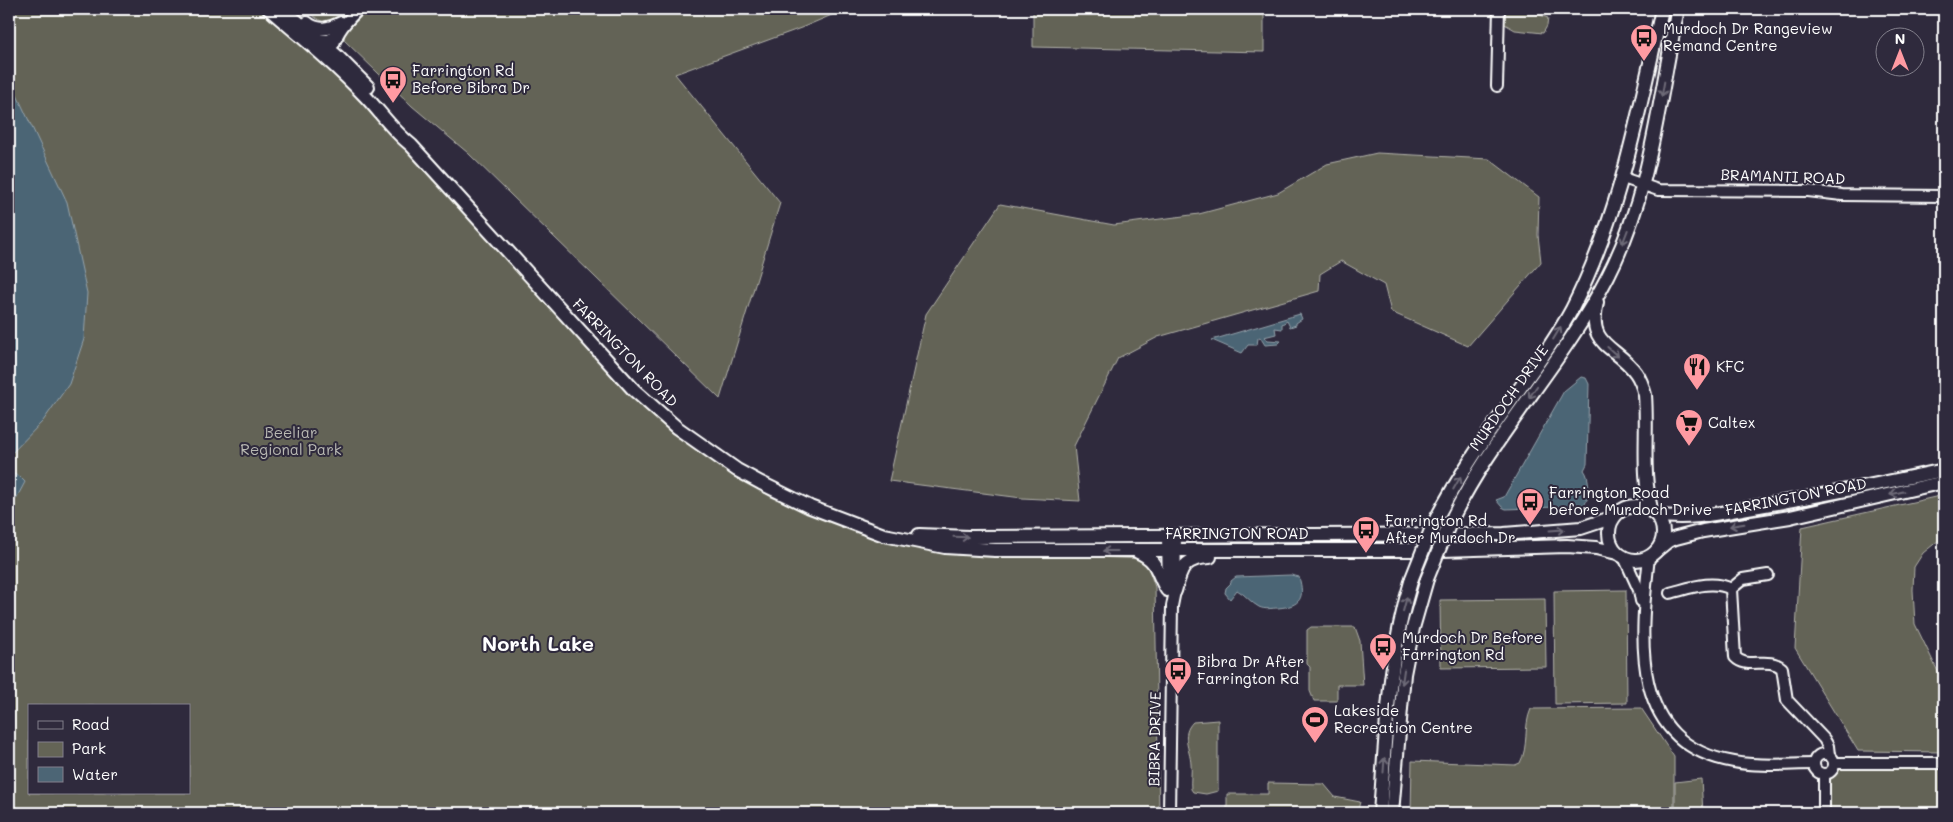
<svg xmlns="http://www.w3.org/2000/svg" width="1953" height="822" font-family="Mali,sans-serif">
<rect width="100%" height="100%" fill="#2f2a3d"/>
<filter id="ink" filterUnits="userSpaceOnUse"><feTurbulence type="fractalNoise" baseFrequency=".02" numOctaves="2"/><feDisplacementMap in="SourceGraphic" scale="10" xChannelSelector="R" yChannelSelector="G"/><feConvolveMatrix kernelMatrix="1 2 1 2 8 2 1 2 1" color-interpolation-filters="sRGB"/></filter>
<g filter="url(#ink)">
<g fill="#646456" stroke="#b2b2aa" fill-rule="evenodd">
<path d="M9 9H263L345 81 627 390 671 433 771 497 871 536 957 555H1043L1145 559 1155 587 1159 813H9ZM29 706H189V793H29Z"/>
<path d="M304 9H352C332 29 325 26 304 9Z"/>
<path d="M369 9H846L801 28 675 74 780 203 720 399 468 153 412 106 344 40 345 33Z"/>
<path d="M1033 9H1264V52L1033 47Z"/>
<path d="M1501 9H1536L1535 13 1548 18 1547 26 1543 33 1515 30 1503 23Z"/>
<path d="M1377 153 1489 159 1539 197 1538 235 1541 262 1468 346 1391 312 1384 285 1341 261 1320 274 1319 291 1158 337 1118 358 1074 446 1080 501 1022 498 889 481 926 314 1000 204 1114 225 1199 214 1278 193 1327 164Z"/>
<path d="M1944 495V536L1923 553 1914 567 1913 590 1915 624 1944 684V752L1858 751 1795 648 1802 527Z"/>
<path d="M1626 590 1627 703 1555 704 1554 591Z"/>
<path d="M1545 599 1546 667 1441 668 1440 600Z"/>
<path d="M1311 627H1355L1360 641 1363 685H1337V701H1314L1310 691V667L1307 664V630Z"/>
<path d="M1641 708 1674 757V813H1411L1412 761 1515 765 1520 763C1529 746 1523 727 1531 709Z"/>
<path d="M1218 720V791L1206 794 1193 792 1191 789C1190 781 1192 772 1191 764 1190 749 1180 735 1193 722Z"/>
<path d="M1944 766V813H1830L1829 775 1844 767Z"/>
<path d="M1701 779 1703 813H1675V782Z"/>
<path d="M1268 783 1324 784 1335 797 1360 802 1357 813H1227V794H1268Z"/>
</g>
<g fill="#4c6575" stroke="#94a3ac">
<path d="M9 78 67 202 87 293 84 339 69 384 43 421 9 456Z"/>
<path d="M1300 314 1302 319 1296 323V325L1290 327 1287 321 1282 324V329L1275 328 1276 334 1264 337 1268 340 1281 341 1278 344 1265 345 1260 337 1258 338 1257 345H1248L1242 353 1212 340Z"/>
<path d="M1581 377 1586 378 1589 384 1587 464 1584 470C1590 477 1590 496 1585 504L1581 506 1506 509 1502 507 1496 500 1504 497 1564 391Z"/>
<path d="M9 472 19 476 25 482 16 499 9 502Z"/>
<path d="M1291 575 1299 577C1305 598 1301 606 1278 608 1272 608 1265 610 1259 607 1251 603 1245 594 1237 590L1230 599 1225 593 1226 588 1231 583V581L1236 577Z"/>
</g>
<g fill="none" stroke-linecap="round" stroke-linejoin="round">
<defs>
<g id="minor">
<path d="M334 44C338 30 348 19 359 9"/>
<path d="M1497 86 1499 9"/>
<path d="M1623 178 1658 190 1808 191 1842 195 1944 196"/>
<path d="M1167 536 1168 590"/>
<path d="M1624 557 1639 590 1641 601"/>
<path d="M1649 557C1640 638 1628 744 1734 762 1760 767 1788 764 1814 764"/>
<path d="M1731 589 1743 579 1768 575"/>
<path d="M1670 593C1690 588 1712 579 1731 589L1735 657C1747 670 1768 656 1782 668L1787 700 1824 739 1828 746 1829 755"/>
<circle cx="1824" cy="764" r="10"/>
<path d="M1834 763H1944"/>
<path d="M1824 774V813"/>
<path d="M1169 813 1172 606 1175 591 1176 535"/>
</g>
<g id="major">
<path d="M269 9C302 37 336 65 366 97 381 113 393 131 411 145L634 390 676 427 737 470 761 483 810 507 884 535 945 547 995 550H1443L1567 546 1596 548 1617 553"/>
<path d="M283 9 337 56 368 87"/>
<path d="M307 23C318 32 329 29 341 23"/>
<path d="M316 41H329L336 37"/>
<path d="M1597 302C1586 347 1616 345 1636 373 1641 380 1643 387 1645 395 1648 434 1641 473 1652 512"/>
<circle cx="1636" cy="533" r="27"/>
<path d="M1656 515C1691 521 1725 512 1759 506 1821 496 1883 483 1944 470"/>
<path d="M1433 525C1457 477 1489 432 1520 388 1539 362 1557 337 1572 309 1620 215 1639 111 1662 9"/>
<path d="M1449 525C1491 436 1563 364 1608 276 1652 190 1658 101 1678 9"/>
<path d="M919 535 969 537 1504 534 1581 528 1614 517"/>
<path d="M1657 550 1668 541 1676 538 1703 531 1790 517 1944 482"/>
<path d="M1138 552C1159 561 1156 573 1167 590"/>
<path d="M1175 591C1181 568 1184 558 1210 557"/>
<path d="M1380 813C1386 734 1388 655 1412 578"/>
<path d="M1392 813 1404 674 1413 628 1427 579"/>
</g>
</defs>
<use href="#minor" stroke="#fff" stroke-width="14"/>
<use href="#major" stroke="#fff" stroke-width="16"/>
<use href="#minor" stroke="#2f2a3d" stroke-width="10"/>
<use href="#major" stroke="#2f2a3d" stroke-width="12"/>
<defs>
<g id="major-bridge">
<path d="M1412 578 1433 525"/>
<path d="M1427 579 1449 525"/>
</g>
</defs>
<use href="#major-bridge" stroke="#fff" stroke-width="16" stroke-linecap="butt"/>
<use href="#major-bridge" stroke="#2f2a3d" stroke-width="12"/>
</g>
<defs><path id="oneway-shaft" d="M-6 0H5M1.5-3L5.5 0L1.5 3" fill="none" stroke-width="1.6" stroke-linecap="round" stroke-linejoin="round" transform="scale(1.25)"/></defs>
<g stroke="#6d6a77">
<use href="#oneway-shaft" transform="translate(1663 89) rotate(100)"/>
<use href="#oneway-shaft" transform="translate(1625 237) rotate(111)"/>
<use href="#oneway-shaft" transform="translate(1557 333) rotate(-59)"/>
<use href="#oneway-shaft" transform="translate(1613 352) rotate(42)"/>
<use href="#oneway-shaft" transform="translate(1533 392) rotate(124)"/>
<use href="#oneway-shaft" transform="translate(1457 483) rotate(-60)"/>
<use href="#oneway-shaft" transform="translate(1897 493) rotate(167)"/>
<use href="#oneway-shaft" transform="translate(1737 525) rotate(171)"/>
<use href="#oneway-shaft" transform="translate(1557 530) rotate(-4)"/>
<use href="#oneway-shaft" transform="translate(961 537) rotate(2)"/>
<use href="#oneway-shaft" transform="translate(1110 551) rotate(-180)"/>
<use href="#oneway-shaft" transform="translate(1405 604) rotate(-75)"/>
<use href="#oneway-shaft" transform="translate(1403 677) rotate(98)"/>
<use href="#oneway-shaft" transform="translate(1384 765) rotate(-86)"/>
</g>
</g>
<defs>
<symbol id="bus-pin" viewBox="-11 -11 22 30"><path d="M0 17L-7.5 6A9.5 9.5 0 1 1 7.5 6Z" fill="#ff9aa2" stroke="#2f2a3d"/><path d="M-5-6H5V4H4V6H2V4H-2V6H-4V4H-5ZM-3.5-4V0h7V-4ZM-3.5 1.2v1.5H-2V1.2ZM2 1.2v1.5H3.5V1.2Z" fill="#111"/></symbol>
<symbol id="restaurant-pin" viewBox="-11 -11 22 30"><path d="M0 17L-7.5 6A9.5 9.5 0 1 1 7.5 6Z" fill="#ff9aa2" stroke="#2f2a3d"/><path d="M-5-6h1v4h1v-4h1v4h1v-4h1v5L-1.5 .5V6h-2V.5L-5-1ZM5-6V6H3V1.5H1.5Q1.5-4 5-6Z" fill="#111"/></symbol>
<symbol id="supermarket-pin" viewBox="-11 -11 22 30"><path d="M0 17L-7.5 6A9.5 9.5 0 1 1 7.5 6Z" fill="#ff9aa2" stroke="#2f2a3d"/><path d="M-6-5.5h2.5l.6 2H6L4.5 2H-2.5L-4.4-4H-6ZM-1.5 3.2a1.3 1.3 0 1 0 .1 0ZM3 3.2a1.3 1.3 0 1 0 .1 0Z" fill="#111"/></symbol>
<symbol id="stadium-pin" viewBox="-11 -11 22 30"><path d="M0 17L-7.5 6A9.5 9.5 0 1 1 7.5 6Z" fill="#ff9aa2" stroke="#2f2a3d"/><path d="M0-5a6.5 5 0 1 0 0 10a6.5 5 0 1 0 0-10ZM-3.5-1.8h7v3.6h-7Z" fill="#111"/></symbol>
</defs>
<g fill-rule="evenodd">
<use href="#bus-pin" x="1628" y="22" width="32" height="43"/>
<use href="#bus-pin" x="377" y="64" width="32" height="43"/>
<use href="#restaurant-pin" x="1681" y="351" width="32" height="43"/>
<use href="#supermarket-pin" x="1673" y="407" width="32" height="43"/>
<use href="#bus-pin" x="1514" y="486" width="32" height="43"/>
<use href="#bus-pin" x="1350" y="514" width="32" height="43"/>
<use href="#bus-pin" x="1367" y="631" width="32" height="43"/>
<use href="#bus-pin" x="1162" y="655" width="32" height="43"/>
<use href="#stadium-pin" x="1299" y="704" width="32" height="43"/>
</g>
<g text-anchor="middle" stroke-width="4" stroke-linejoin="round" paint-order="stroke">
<g font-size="15" fill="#fff" stroke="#2f2a3d" text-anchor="start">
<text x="1663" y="34">Murdoch Dr Rangeview<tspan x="1663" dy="17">Remand Centre</tspan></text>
<text x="412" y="76">Farrington Rd<tspan x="412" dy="17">Before Bibra Dr</tspan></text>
<text x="1716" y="372">KFC</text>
<text x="1708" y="428">Caltex</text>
<text x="1549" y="498">Farrington Road<tspan x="1549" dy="17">before Murdoch Drive</tspan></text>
<text x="1385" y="526">Farrington Rd<tspan x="1385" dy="17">After Murdoch Dr</tspan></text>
<text x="1402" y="643">Murdoch Dr Before<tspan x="1402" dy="17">Farrington Rd</tspan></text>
<text x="1197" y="667">Bibra Dr After<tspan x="1197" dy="17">Farrington Rd</tspan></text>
<text x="1334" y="716">Lakeside<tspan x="1334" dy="17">Recreation Centre</tspan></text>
</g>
<g font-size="15" fill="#fff" stroke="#2f2a3d">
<text transform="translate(1783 177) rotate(2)" y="5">BRAMANTI ROAD</text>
<text transform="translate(625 353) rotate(46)" y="5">FARRINGTON ROAD</text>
<text transform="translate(1509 398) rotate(-55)" y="5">MURDOCH DRIVE</text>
<text transform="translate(1796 497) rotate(-11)" y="5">FARRINGTON ROAD</text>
<text x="1237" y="539">FARRINGTON ROAD</text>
<text transform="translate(1155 739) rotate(-89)" y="5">BIBRA DRIVE</text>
</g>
<g font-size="15" fill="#b9b9b3" stroke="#2f2a3d">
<text x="291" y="438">Beeliar<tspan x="291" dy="17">Regional Park</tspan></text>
</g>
<g font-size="20" font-weight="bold" fill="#fff" stroke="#2f2a3d">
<text x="538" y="651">North Lake</text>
</g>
</g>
<rect width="1953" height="822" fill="none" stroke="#2f2a3d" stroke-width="30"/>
<rect x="15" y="15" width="1923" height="792" fill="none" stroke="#fff" stroke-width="2" filter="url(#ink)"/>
<rect x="28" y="704" width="162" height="90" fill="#2f2a3d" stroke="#827f8b"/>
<rect x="38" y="721" width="25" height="8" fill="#2f2a3d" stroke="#827f8b"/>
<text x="72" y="730" font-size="15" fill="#ffffff">Road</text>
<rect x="38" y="742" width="25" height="15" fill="#646456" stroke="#827f8b"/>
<text x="72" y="754" font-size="15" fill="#ffffff">Park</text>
<rect x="38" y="767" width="25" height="15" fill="#4c6575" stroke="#827f8b"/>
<text x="72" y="780" font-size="15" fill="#ffffff">Water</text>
<g transform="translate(1900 52)"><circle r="24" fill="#2f2a3d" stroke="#827f8b"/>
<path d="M0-4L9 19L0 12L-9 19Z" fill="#ff9aa2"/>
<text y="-8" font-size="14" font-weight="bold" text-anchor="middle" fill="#ffffff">N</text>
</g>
</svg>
